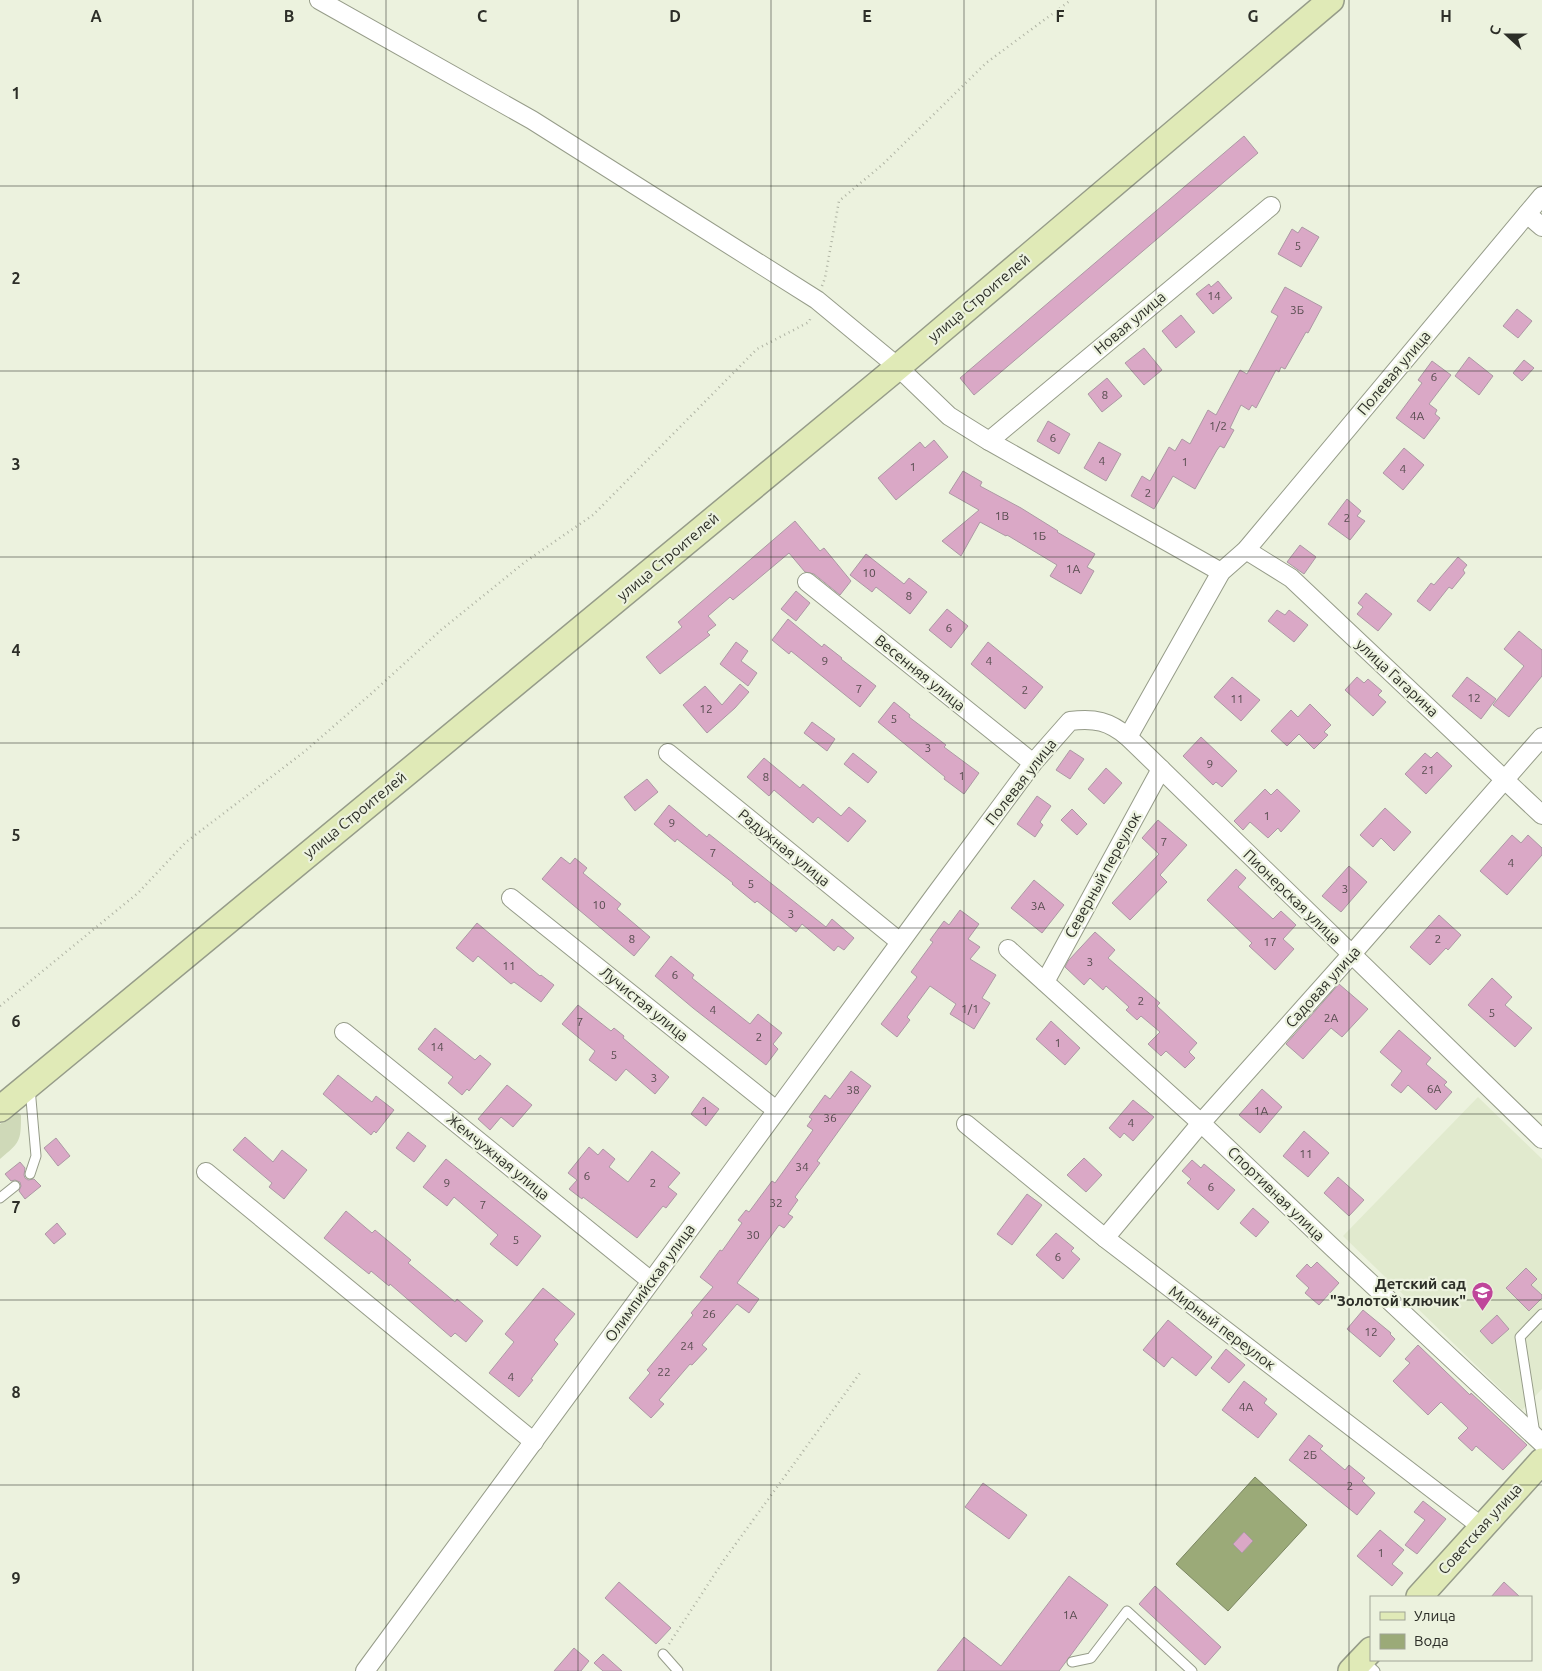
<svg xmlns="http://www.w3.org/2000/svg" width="1542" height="1671" font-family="Ubuntu,sans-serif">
<rect width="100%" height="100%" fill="#ecf2de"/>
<path fill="#e1eace" d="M1478 1097 1542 1159V1389L1522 1410 1343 1236Z"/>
<path fill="#cfd9b8" d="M14 1113H18L21 1115C21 1142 20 1142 0 1159V1124Z"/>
<path fill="#9baa78" stroke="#7a8560" d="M1255 1477 1307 1525 1228 1611 1176 1564Z"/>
<g fill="#daa8c6" stroke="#ac99a4">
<path d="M1244 136 1258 153 974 395 960 378Z"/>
<path d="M1302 227 1319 237 1301 267 1278 254 1292 229 1298 233Z"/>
<path d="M1218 281 1232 298 1213 314 1196 294 1209 284 1211 287Z"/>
<path d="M1285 287 1322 307 1308 333 1306 332 1285 369 1281 367 1279 372 1276 370 1256 408 1252 405 1249 410 1241 405 1230 428 1234 430 1224 448 1220 446 1217 450 1195 489 1173 476 1154 509 1131 496 1142 476 1150 481 1169 447 1175 451 1182 439 1190 444 1208 410 1216 415 1240 370 1247 374 1278 316 1271 312Z"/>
<path d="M1517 309 1532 321 1518 338 1503 326Z"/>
<path d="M1181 315 1195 332 1176 348 1162 331Z"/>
<path d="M1144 348 1162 370 1144 385 1125 363Z"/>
<path d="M1469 357 1493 376 1479 395 1455 376Z"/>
<path d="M1524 360 1534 368 1522 381 1513 373Z"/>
<path d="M1432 361 1451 375 1429 404 1437 410 1435 414 1440 418 1424 439 1396 418 1422 383 1418 380Z"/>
<path d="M1107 378 1122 396 1102 412 1088 394Z"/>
<path d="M1048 421 1070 434 1059 454 1037 441Z"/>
<path d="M934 440 948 457 896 500 878 478 920 442 925 448Z"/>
<path d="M1099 442 1121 454 1106 481 1084 468Z"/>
<path d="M1404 448 1424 465 1403 490 1383 473Z"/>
<path d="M963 471 982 482 980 486 1021 508 1058 531 1057 532 1095 554 1087 567 1094 571 1081 594 1050 576 1057 565 1007 535 1006 536 980 522 961 556 942 541 979 510 949 493Z"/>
<path d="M1347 499 1361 511 1357 516 1365 521 1350 540 1328 524Z"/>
<path d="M795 521 820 551 824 548 851 581 840 595 814 574 805 572 789 553 733 600 730 597 708 616 716 625 707 632 710 635 660 674 646 657 682 627 678 622Z"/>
<path d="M1300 545 1316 557 1304 574 1287 562Z"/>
<path d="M866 554 904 584 909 578 927 592 910 614 876 587 872 592 850 575Z"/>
<path d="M1458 557 1467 565 1463 570 1465 573 1452 589 1449 587 1430 611 1417 601 1431 583 1434 585Z"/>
<path d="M796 591 810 603 796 621 781 609Z"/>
<path d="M1366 593 1392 614 1378 631 1357 614 1363 607 1358 603Z"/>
<path d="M947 609 968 626 951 648 929 630Z"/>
<path d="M1277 610 1285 615 1289 610 1308 625 1294 642 1268 621Z"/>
<path d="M788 619 822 647 824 644 842 658 841 659 876 686 860 707 791 651 789 654 772 640Z"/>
<path d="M1519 631 1542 650V676L1509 717 1493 705 1524 666 1504 649Z"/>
<path d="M736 642 748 651 741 661 757 673 748 686 720 664Z"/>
<path d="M988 642 1043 687 1025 709 971 664Z"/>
<path d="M1232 677 1260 700 1241 721 1214 697Z"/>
<path d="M1357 677 1364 683 1368 679 1382 691 1378 695 1386 702 1373 716 1345 690Z"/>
<path d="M1467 677 1496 699 1481 719 1452 696Z"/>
<path d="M740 684 749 692 735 708 707 733 683 705 705 686 722 705Z"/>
<path d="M894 702 910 715 909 717 946 745 944 747 979 773 964 794 944 779 945 777 878 722Z"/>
<path d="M1310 704 1331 725 1324 732 1328 735 1314 749 1299 734 1287 746 1271 731 1291 710 1298 717Z"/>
<path d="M812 722 835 739 827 751 804 733Z"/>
<path d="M1201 737 1237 771 1222 787 1216 782 1213 785 1183 756Z"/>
<path d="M1070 750 1084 759 1070 779 1056 770Z"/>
<path d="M1437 752 1452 766 1426 794 1405 774 1425 753 1431 758Z"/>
<path d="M853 753 877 772 868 783 844 764Z"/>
<path d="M764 758 800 788 803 784 841 816 849 807 866 821 848 842 818 817 813 823 774 790 769 796 747 777Z"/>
<path d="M1106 768 1122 783 1104 804 1088 789Z"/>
<path d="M647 779 658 792 635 811 624 797Z"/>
<path d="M1265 789 1271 795 1277 789 1300 811 1281 832 1278 828 1268 838 1250 822 1243 830 1234 821Z"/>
<path d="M1037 796 1051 806 1040 822 1043 825 1035 837 1017 824Z"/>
<path d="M669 805 707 837 709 834 826 927 832 919 854 938 844 950 838 946 834 951 802 924 796 932 757 901 755 903 732 884 733 883 677 839 675 842 654 824Z"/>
<path d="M1385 808 1411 832 1394 851 1381 838 1373 847 1360 835Z"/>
<path d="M1072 809 1087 824 1077 835 1061 820Z"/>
<path d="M1158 820 1187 845 1160 875 1167 882 1130 920 1112 903 1159 854 1142 838Z"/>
<path d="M1512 835 1521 843 1528 835 1542 848V855L1507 895 1480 871Z"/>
<path d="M561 857 570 864 575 858 587 868 583 873 621 904 617 909 650 937 634 956 542 879Z"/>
<path d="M1349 866 1367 882 1341 912 1322 896Z"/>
<path d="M1236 869 1246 878 1238 887 1273 919 1281 911 1296 925 1283 939 1294 949 1275 970 1249 946 1252 943 1207 900Z"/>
<path d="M1034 880 1064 905 1042 933 1011 908Z"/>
<path d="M960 910 979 924 968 939 980 947 970 959 996 975 982 998 990 1003 974 1029 950 1014 956 1004 930 986 907 1017 910 1020 897 1037 881 1024 917 977 911 972 933 942 930 940 944 921 949 925Z"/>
<path d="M1439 915 1461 935 1448 950 1446 948 1430 965 1410 947Z"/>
<path d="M477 923 540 976 541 975 554 985 541 1002 514 982 511 984 478 956 473 962 456 948Z"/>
<path d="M1095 932 1115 950 1108 958 1160 1003 1157 1006 1197 1043 1189 1052 1195 1058 1185 1068 1166 1051 1161 1056 1148 1044 1160 1032 1141 1016 1137 1020 1126 1010 1129 1007 1106 986 1103 990 1090 978 1084 985 1065 967 1068 961Z"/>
<path d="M671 956 694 975 692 978 750 1024 758 1014 782 1033 773 1044 778 1049 766 1065 693 1008 655 976Z"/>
<path d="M1492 978 1512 997 1505 1005 1532 1028 1515 1047 1468 1005Z"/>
<path d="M1339 984 1368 1009 1342 1037 1331 1028 1303 1059 1286 1044Z"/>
<path d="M578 1005 611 1031 614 1028 624 1036 623 1038 669 1077 655 1094 626 1069 616 1081 589 1060 595 1051 562 1024Z"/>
<path d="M1051 1021 1080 1048 1065 1065 1036 1039Z"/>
<path d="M435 1028 475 1060 480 1055 491 1064 469 1091 467 1089 462 1095 448 1083 453 1077 418 1049Z"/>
<path d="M1399 1030 1431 1058 1426 1064 1447 1082 1444 1085 1452 1092 1436 1110 1408 1085 1401 1093 1391 1085 1402 1071 1380 1052Z"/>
<path d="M851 1071 871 1086 817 1161 820 1163 795 1197 798 1200 788 1214 793 1217 784 1228 779 1225 737 1283 759 1299 749 1313 737 1304 702 1345 707 1349 692 1365 690 1364 659 1400 664 1404 651 1418 629 1398 650 1373 647 1370 693 1315 691 1313 713 1287 700 1277 720 1250 722 1251 742 1223 738 1220 746 1210 749 1212 772 1181 775 1183 813 1130 807 1126 812 1119 809 1117 825 1095 830 1099Z"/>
<path d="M338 1075 372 1102 376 1096 394 1110 376 1133 374 1131 371 1135 323 1094Z"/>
<path d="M507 1085 532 1105 513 1127 501 1117 490 1130 478 1119Z"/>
<path d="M1262 1089 1282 1107 1260 1133 1239 1115Z"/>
<path d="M703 1097 719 1109 706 1126 691 1114Z"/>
<path d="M1133 1100 1154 1117 1133 1141 1124 1133 1120 1138 1109 1128Z"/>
<path d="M1304 1131 1329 1153 1308 1177 1283 1156Z"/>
<path d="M408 1132 426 1146 414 1162 396 1148Z"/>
<path d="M245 1137 273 1162 282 1150 307 1170 284 1199 269 1187 272 1183 233 1150Z"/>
<path d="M56 1138 70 1156 58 1166 44 1148Z"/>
<path d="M589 1147 598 1155 603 1149 615 1159 609 1167 628 1182 652 1151 680 1173 668 1187 677 1194 666 1208 663 1206 637 1238 583 1197 582 1199 569 1189 577 1180 568 1173Z"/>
<path d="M1084 1158 1102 1175 1086 1192 1067 1175Z"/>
<path d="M446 1159 541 1236 517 1266 490 1244 498 1235 454 1197 447 1206 423 1187Z"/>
<path d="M1192 1160 1201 1168 1204 1164 1235 1190 1218 1210 1187 1183 1191 1179 1182 1171Z"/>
<path d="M20 1162 25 1168 24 1175 25 1178 28 1180 34 1179 41 1186 25 1199 19 1191 21 1186 20 1182 15 1180 11 1181 5 1174Z"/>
<path d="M1338 1177 1364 1200 1349 1216 1324 1193Z"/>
<path d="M1027 1194 1042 1205 1012 1245 997 1234Z"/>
<path d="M1253 1208 1269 1222 1256 1237 1240 1223Z"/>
<path d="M346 1211 372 1233 375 1230 411 1260 408 1263 455 1302 457 1299 483 1321 466 1342 455 1333 451 1337 390 1284 389 1286 371 1271 369 1274 324 1238Z"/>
<path d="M57 1223 66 1234 54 1244 45 1234Z"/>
<path d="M1056 1233 1074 1248 1071 1251 1080 1259 1063 1279 1036 1255Z"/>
<path d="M1317 1262 1339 1283 1319 1305 1305 1293 1309 1288 1296 1276 1307 1264 1311 1268Z"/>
<path d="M1526 1268 1537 1279 1531 1285 1542 1295V1298L1529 1311 1506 1288Z"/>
<path d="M543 1288 575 1314 554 1340 558 1344 531 1379 533 1380 519 1397 489 1373 514 1342 505 1334Z"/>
<path d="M1363 1310 1391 1333 1390 1334 1395 1339 1380 1357 1347 1329Z"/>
<path d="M1497 1315 1509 1329 1492 1344 1480 1331Z"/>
<path d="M1168 1320 1212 1357 1196 1376 1172 1357 1164 1367 1143 1350Z"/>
<path d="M1418 1345 1470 1395 1471 1393 1527 1445 1503 1470 1476 1446 1472 1451 1458 1438 1468 1428 1441 1402 1428 1415 1393 1381 1410 1363 1405 1359Z"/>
<path d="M1226 1349 1245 1365 1229 1383 1211 1368Z"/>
<path d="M1244 1381 1267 1399 1264 1403 1277 1414 1258 1438 1222 1410Z"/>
<path d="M1309 1435 1323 1446 1320 1449 1345 1470 1349 1465 1365 1478 1362 1481 1375 1493 1357 1515 1289 1460Z"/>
<path d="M983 1483 1027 1515 1009 1539 965 1507Z"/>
<path d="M1423 1501 1446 1519 1417 1554 1405 1545 1425 1520 1414 1512Z"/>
<path d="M1380 1530 1404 1550 1392 1564 1403 1573 1392 1586 1357 1556Z"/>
<path d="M1244 1532 1253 1541 1242 1553 1233 1544Z"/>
<path d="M1069 1576 1108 1605 1059 1671H937L964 1637 1001 1666Z"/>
<path d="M619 1582 671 1628 656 1644 605 1598Z"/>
<path d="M1504 1582 1520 1597H1491Z"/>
<path d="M1155 1586 1221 1647 1205 1665 1139 1604Z"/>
<path d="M574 1648 589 1661 581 1671H554Z"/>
<path d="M603 1654 622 1671H603L594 1663Z"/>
</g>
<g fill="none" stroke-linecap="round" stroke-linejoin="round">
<defs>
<g id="lane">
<path d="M30 1088 36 1156 30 1174"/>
<path d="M0 1198 15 1186"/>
<path d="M1535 1434 1520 1337 1542 1314"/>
<path d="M663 1654 678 1671"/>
<path d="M1363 1660 1375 1671"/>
<path d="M1072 1662 1091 1658 1127 1611 1192 1671"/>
</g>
<g id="street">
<path d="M319 0 532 120 817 300 898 367 949 416 989 441 1221 572"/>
<path d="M1527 214 1542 227"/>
<path d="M989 441 1271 206"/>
<path d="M1246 550 1291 578 1542 815"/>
<path d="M807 582 1033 763"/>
<path d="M1128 737 1221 572 1246 550 1542 196"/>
<path d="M668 753 900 942"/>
<path d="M511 898 776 1110"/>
<path d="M1008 949 1201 1123 1333 1248 1542 1443"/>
<path d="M1045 982 1161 769"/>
<path d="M344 1032 651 1281"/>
<path d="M966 1124 1105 1238 1482 1527"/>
<path d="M206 1172 534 1442"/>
<path d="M1105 1238 1201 1123 1351 955 1542 737"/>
<path d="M365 1671 935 895 1033 763 1070 721C1095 718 1109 721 1128 737L1542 1139"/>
</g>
<g id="secondary">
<path d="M0 1109 898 367 1331 0"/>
<path d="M1419 1597 1542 1461"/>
<path d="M1351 1671 1371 1650"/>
</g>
</defs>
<use href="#lane" stroke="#969c89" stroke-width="11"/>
<use href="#street" stroke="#969c89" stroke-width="20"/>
<use href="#secondary" stroke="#969c89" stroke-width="28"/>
<g stroke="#afb3a3" stroke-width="2.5" stroke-dasharray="1 4" stroke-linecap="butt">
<path d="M822 286 825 278 839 201 882 165 986 63 1071 0"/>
<path d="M0 1006 138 893 186 842 304 752 372 693 441 630 525 562 593 515 757 349 809 322 811 317"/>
<path d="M669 1644 724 1560 860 1373"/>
</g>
<use href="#lane" stroke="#fff" stroke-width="9"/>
<use href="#street" stroke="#fff" stroke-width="18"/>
<use href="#secondary" stroke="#e0eab7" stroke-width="25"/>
</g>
<path fill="none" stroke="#2d2f28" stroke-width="1" stroke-opacity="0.55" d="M193 0V1671M386 0V1671M578 0V1671M771 0V1671M964 0V1671M1156 0V1671M1349 0V1671M0 186H1542M0 371H1542M0 557H1542M0 743H1542M0 928H1542M0 1114H1542M0 1300H1542M0 1485H1542"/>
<defs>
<symbol id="school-pin" viewBox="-11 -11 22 30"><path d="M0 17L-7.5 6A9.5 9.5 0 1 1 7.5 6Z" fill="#bf469a" stroke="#ecf2de"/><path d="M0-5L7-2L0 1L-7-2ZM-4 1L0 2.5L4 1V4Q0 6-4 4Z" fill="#fff"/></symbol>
</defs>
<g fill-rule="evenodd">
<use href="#school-pin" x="1470" y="1280" width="25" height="34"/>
</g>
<g text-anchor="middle" stroke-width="4.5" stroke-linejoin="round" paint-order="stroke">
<g font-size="12" fill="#584d50">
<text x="1298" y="250">5</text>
<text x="1214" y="300">14</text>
<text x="1297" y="314">3Б</text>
<text x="1434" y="381">6</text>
<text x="1105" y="399">8</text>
<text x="1417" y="420">4А</text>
<text x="1218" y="430">1/2</text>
<text x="1053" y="442">6</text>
<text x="1102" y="465">4</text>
<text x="1185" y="466">1</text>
<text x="913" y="471">1</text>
<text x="1403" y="473">4</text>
<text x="1148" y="497">2</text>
<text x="1002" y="520">1В</text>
<text x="1347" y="522">2</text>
<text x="1039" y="540">1Б</text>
<text x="1073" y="573">1А</text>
<text x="869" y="577">10</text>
<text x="909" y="600">8</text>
<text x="949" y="632">6</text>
<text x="825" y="665">9</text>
<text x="989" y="665">4</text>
<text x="859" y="693">7</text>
<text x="1025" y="694">2</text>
<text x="1474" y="702">12</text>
<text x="1237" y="703">11</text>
<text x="706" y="713">12</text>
<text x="894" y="723">5</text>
<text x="928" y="752">3</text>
<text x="1210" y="768">9</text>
<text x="1428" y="774">21</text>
<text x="962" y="780">1</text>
<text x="766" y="781">8</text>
<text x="1267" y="820">1</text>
<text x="672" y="827">9</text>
<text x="1164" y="846">7</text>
<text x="713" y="857">7</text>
<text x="1511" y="867">4</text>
<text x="751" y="888">5</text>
<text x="1345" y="893">3</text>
<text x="599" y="909">10</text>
<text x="1038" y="910">3А</text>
<text x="791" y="918">3</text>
<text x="632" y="943">8</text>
<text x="1438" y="943">2</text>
<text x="1270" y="946">17</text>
<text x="1090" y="966">3</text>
<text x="509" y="970">11</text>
<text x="675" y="979">6</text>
<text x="1141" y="1005">2</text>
<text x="970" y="1013">1/1</text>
<text x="713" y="1014">4</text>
<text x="1492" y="1017">5</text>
<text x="1331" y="1022">2А</text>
<text x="580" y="1026">7</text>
<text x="759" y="1041">2</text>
<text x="1058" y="1047">1</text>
<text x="437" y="1051">14</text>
<text x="614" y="1059">5</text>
<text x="654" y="1082">3</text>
<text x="1434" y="1093">6А</text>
<text x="853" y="1094">38</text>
<text x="705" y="1115">1</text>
<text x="1261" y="1115">1А</text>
<text x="830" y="1122">36</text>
<text x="1131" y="1127">4</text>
<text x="1306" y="1158">11</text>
<text x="802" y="1171">34</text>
<text x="587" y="1180">6</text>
<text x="447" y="1187">9</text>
<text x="653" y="1187">2</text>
<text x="1211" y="1191">6</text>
<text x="776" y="1207">32</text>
<text x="483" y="1209">7</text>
<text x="753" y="1239">30</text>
<text x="516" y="1244">5</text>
<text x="1058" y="1261">6</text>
<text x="709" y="1318">26</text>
<text x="1371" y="1336">12</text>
<text x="687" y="1350">24</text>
<text x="664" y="1376">22</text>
<text x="511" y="1381">4</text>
<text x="1246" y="1411">4А</text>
<text x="1310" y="1459">2Б</text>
<text x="1350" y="1490">2</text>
<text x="1381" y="1557">1</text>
<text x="1070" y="1619">1А</text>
</g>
<g font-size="15" fill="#2d2f28" stroke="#ecf2de">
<text transform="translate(979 298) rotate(-40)" y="5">улица Строителей</text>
<text transform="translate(1130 323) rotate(-40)" y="5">Новая улица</text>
<text transform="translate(1394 373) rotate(-50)" y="5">Полевая улица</text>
<text transform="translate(668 557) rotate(-40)" y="5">улица Строителей</text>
<text transform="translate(920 673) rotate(39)" y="5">Весенняя улица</text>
<text transform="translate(1397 678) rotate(43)" y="5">улица Гагарина</text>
<text transform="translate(1021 782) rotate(-52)" y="5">Полевая улица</text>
<text transform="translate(355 815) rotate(-39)" y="5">улица Строителей</text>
<text transform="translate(784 848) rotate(39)" y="5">Радужная улица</text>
<text transform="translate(1103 875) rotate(-61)" y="5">Северный переулок</text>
<text transform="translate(1292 897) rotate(44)" y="5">Пионерская улица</text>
<text transform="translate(1323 987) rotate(-48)" y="5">Садовая улица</text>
<text transform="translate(644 1004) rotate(39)" y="5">Лучистая улица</text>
<text transform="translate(498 1157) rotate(39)" y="5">Жемчужная улица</text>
<text transform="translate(1276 1194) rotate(44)" y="5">Спортивная улица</text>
<text transform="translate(650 1283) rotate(-54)" y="5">Олимпийская улица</text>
<text transform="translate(1222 1328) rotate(37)" y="5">Мирный переулок</text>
<text transform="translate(1480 1529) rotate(-48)" y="5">Советская улица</text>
</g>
<g font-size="15" font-weight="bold" fill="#2d2f28" stroke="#ecf2de" text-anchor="end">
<text x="1466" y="1289">Детский сад<tspan x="1466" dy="17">"Золотой ключик"</tspan></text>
</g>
</g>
<g font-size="16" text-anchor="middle" font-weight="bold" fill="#2d2f28" stroke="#ecf2de" stroke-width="4.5" stroke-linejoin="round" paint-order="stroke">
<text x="96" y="22">A</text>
<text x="289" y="22">B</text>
<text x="482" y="22">C</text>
<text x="675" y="22">D</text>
<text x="867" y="22">E</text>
<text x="1060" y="22">F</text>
<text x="1253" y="22">G</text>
<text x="1446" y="22">H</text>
<text x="16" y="99">1</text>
<text x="16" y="284">2</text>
<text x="16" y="470">3</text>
<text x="16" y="656">4</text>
<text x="16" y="841">5</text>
<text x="16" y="1027">6</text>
<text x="16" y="1213">7</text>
<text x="16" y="1398">8</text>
<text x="16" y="1584">9</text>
</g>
<rect x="1370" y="1596" width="162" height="65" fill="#ecf2de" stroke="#a0a495"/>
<rect x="1380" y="1612" width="25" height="8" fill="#e0eab7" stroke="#a0a495"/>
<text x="1414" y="1621" font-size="15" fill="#2d2f28">Улица</text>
<rect x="1380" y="1634" width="25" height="15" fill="#9baa78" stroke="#a0a495"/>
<text x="1414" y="1646" font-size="15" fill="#2d2f28">Вода</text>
<g transform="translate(1507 35) rotate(291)" stroke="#ecf2de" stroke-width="4" paint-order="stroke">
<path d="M0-4L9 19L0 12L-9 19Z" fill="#2d2f28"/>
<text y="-8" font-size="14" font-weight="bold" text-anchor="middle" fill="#2d2f28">С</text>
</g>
</svg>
